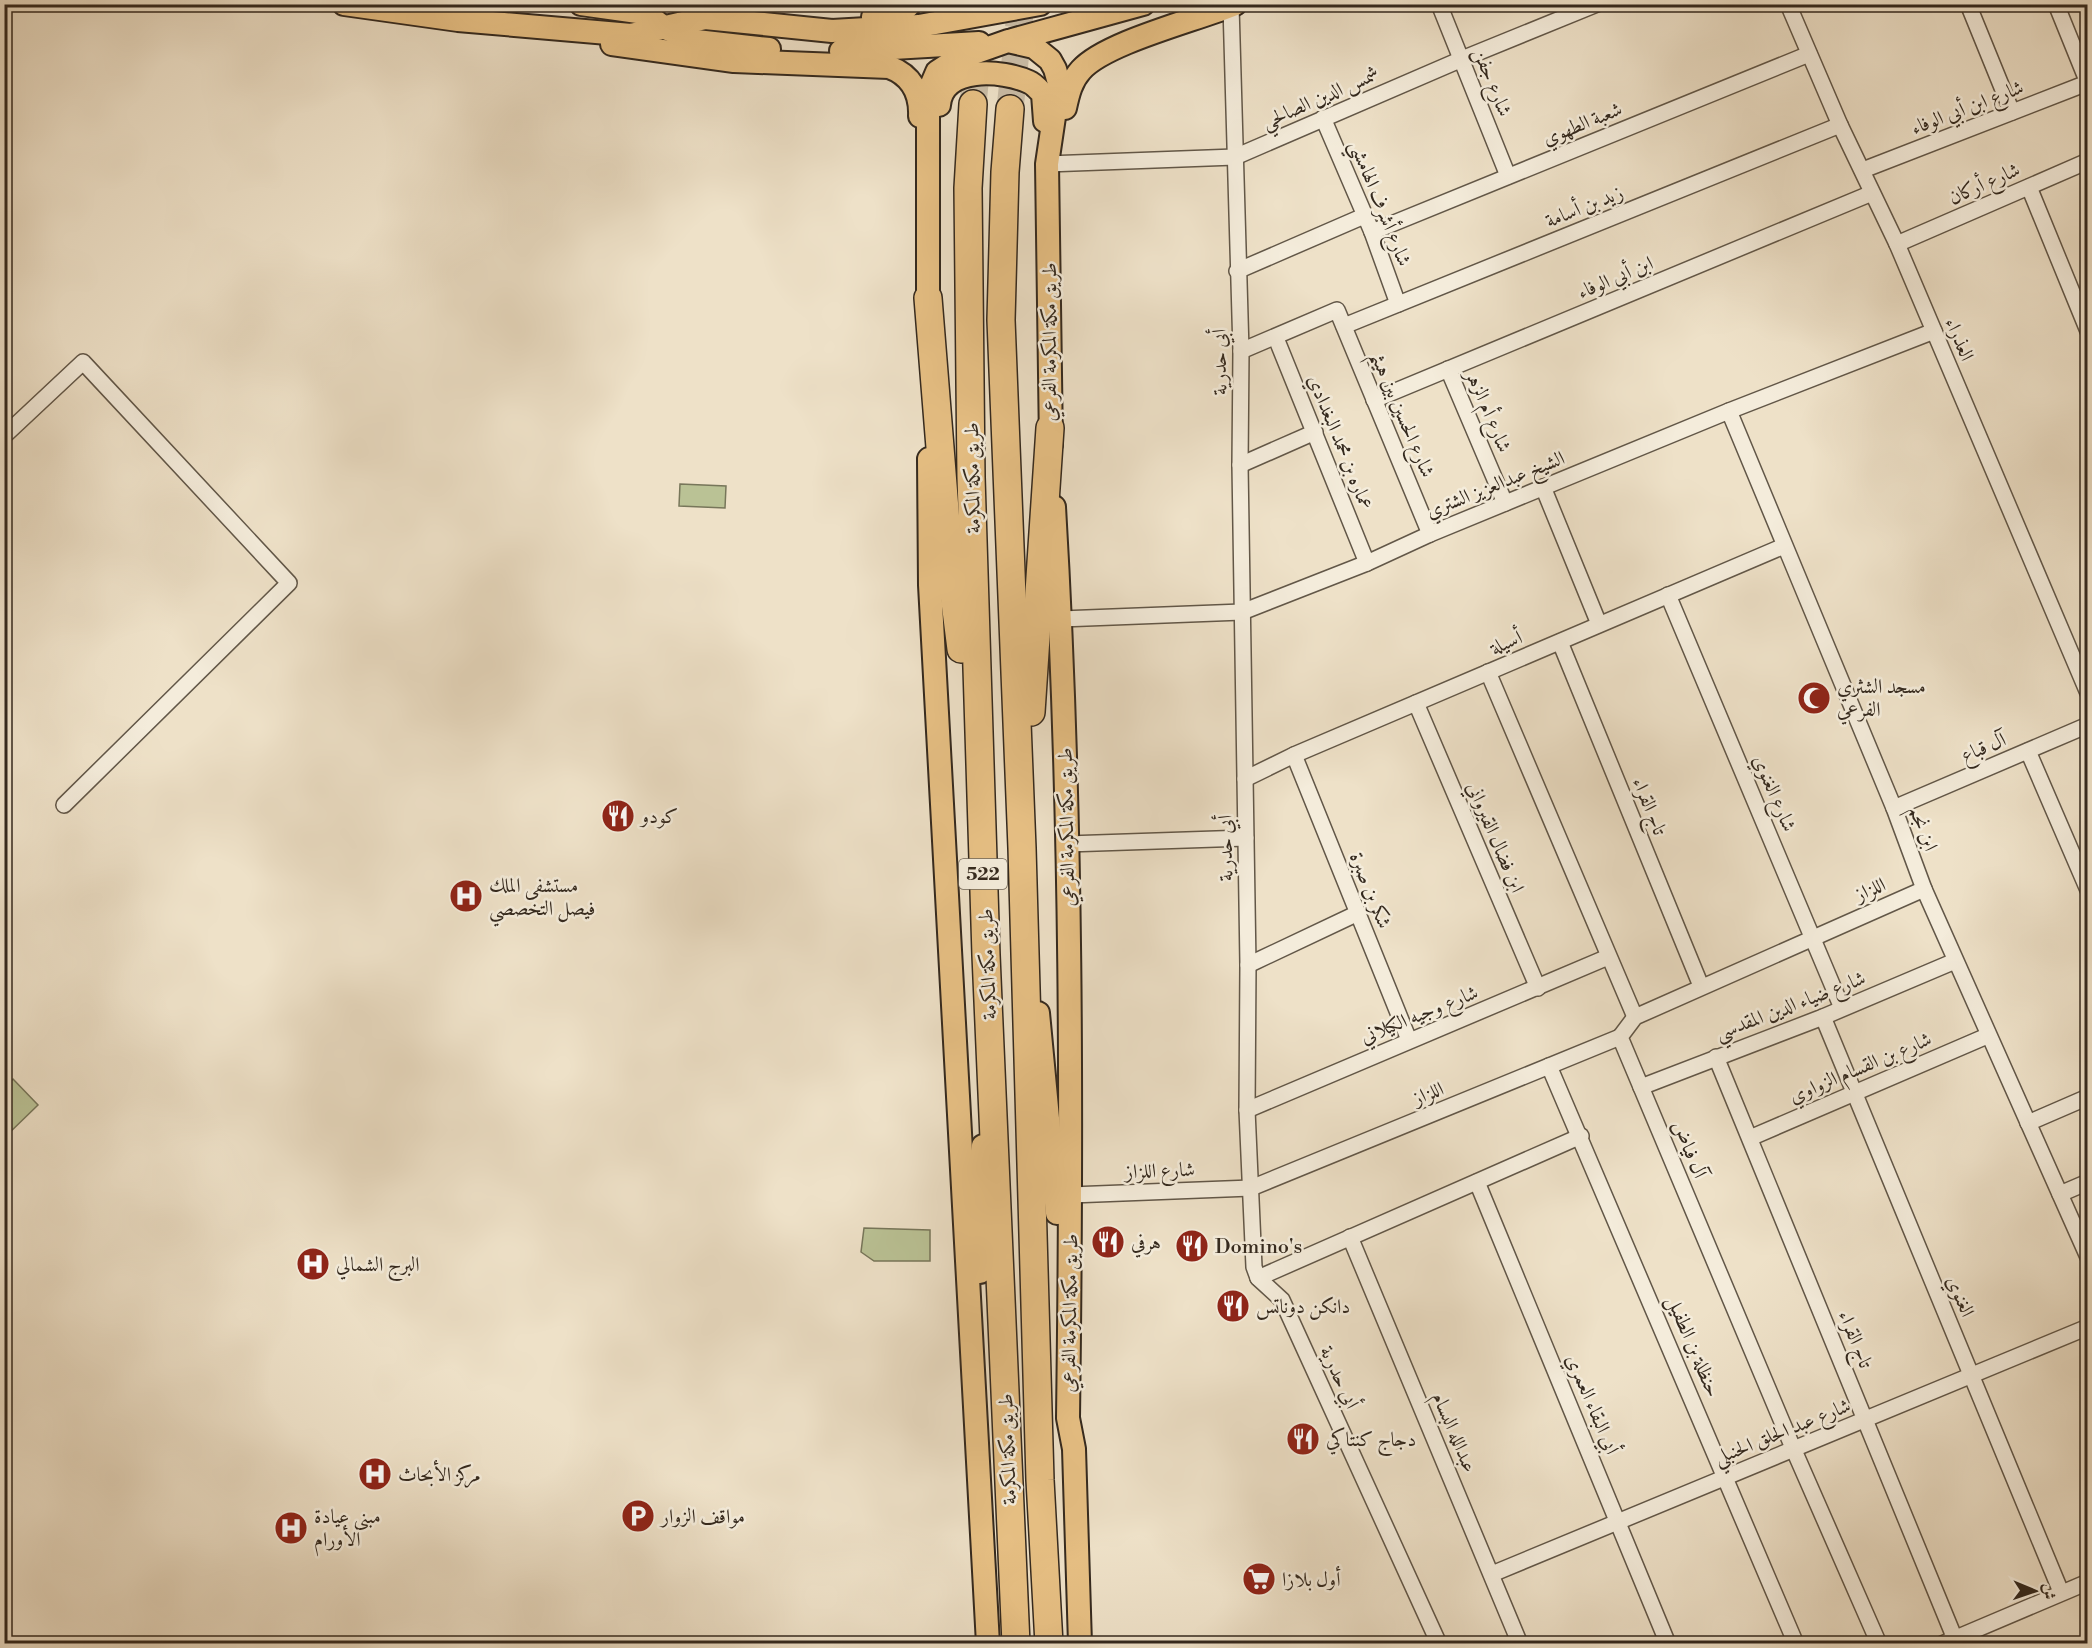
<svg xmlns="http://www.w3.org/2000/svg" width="2092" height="1648" font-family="'Libre Bodoni',Amiri,serif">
<rect width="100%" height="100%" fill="#eee1c8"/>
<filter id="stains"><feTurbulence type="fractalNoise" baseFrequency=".00333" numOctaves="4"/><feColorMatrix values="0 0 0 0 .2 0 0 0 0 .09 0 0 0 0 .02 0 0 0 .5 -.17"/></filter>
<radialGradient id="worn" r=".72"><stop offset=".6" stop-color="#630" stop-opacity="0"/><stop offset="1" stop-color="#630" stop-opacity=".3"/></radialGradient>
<g fill="#bac295" stroke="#77765a" stroke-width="1.5">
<path d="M680 484 726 486 725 508 679 506Z"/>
<path d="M13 1079 38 1105 5 1137V1088Z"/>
<path d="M864 1228 930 1230V1261H874L861 1252Z"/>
</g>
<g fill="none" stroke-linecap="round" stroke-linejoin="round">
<g stroke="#c9bca6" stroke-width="27" stroke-dasharray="27 14" stroke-linecap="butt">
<path d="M973 104 983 4"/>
<path d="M1010 109 1021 4"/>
</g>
<defs>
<g id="minor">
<path d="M1439 4 1508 176"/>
<path d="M1788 4 1840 125 1897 244 2088 693"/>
<path d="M1968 4 2012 112"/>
<path d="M2056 4 2088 83"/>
<path d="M1231 6 1241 351 1240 465 1248 965 1247 1110 1254 1267 1258 1278 1282 1300 1439 1644"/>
<path d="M1323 118 1372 232 1398 304"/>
<path d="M1047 164 1235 157 1462 59 1597 4"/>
<path d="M1863 170 2087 83"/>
<path d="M2029 187 2088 331"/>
<path d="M1372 232 1809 54"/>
<path d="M1897 244 2088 161"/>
<path d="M1237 271 1364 216"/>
<path d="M1344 326 1840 125"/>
<path d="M1276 338 1367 563"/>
<path d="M1241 351 1337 310 1430 534"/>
<path d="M1448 369 1505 503"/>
<path d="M1374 400 1872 193"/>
<path d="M1729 411 1894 808 1924 889 2088 1257"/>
<path d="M4 436 83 362 289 583 64 805"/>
<path d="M1240 465 1315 432"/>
<path d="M1543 487 1599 624"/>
<path d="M1668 595 1842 1008"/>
<path d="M1061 619 1242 612 1367 563 1430 534 1729 411 1934 331"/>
<path d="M1560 642 1701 986"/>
<path d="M1488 672 1635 1017"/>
<path d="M1416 703 1538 988"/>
<path d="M2028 751 2088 890"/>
<path d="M1294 755 1409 1040"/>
<path d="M1245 779 1294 755 1784 546"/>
<path d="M1894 808 2088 725"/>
<path d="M1067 844 1246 838"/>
<path d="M1248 965 1358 913"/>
<path d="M1823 1017 2061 1592"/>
<path d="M1716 1057 1955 1639"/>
<path d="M1549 1066 1796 1644"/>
<path d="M1641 1087 1823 1017 1955 961"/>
<path d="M1247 1110 1608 957"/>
<path d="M2028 1123 2088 1097"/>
<path d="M1750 1138 1987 1036"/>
<path d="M1477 1182 1668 1644"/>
<path d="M2060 1194 2088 1182"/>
<path d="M1071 1195 1251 1188 1620 1037"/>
<path d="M1350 1237 1520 1644"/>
<path d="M1258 1278 1581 1136"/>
<path d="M1492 1574 2088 1327"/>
<path d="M1879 1644 1793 1448 1620 1037 1635 1017 1924 889"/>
<path d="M1942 1644 2088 1582"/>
</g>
<g id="primary">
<path d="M344 4 458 20 631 35 705 18 832 31 919 26 1040 4"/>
<path d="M581 4 645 13 663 27 696 41 769 49"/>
<path d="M873 17 903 11 910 4"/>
<path d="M1012 40 1143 4"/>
<path d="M612 44 734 61 889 67C911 75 921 93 920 116"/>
<path d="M841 51 979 43"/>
<path d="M939 105C942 65 1003 70 1029 82 1034 84 1039 90 1043 94L1045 121"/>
<path d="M1065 108C1068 94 1071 81 1081 70 1106 42 1197 20 1235 4"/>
<path d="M928 315V93L937 72 957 59 1008 41 1034 47 1050 60 1055 69 1059 83 1047 164 1051 444"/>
<path d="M929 459 930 585 988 1644"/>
<path d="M1054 507C1072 810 1072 1115 1068 1418L1074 1449 1080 1644"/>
<path d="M1038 1013 1057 1213"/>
<path d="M980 1272 983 1146"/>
</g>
<g id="motorway">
<path d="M973 104 968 188 971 477 986 955 1016 1644"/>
<path d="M1010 109 1005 172 1001 320 1022 848 1040 1480 1049 1644"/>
<path d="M928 298 948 547 961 649"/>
<path d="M1031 712 1050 428"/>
</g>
</defs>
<use href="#minor" stroke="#625748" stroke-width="18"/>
<use href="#primary" stroke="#34291e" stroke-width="26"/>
<use href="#motorway" stroke="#34291e" stroke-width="30"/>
<use href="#minor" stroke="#f4ecdb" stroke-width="15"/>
<use href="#primary" stroke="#e7c084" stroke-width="22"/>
<use href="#motorway" stroke="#e7c084" stroke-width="27"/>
</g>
<defs>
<symbol id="mosque-disc" viewBox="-11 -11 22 22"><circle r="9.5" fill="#8f2418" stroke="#f4ecdb"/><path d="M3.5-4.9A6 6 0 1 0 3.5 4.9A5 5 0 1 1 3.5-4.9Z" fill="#fff"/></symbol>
<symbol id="restaurant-disc" viewBox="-11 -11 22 22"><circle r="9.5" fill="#8f2418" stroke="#f4ecdb"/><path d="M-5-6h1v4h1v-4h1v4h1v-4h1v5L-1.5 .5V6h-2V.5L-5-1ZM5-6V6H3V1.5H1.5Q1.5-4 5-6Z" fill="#fff"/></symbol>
<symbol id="hospital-disc" viewBox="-11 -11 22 22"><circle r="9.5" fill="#8f2418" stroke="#f4ecdb"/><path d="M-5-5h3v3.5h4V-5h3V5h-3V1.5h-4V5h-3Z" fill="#fff"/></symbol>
<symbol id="parking-disc" viewBox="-11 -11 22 22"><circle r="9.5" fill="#8f2418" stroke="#f4ecdb"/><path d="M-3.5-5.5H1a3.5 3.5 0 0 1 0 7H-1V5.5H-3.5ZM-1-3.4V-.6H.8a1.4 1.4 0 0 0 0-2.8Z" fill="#fff"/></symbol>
<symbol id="supermarket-disc" viewBox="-11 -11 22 22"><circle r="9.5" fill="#8f2418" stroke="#f4ecdb"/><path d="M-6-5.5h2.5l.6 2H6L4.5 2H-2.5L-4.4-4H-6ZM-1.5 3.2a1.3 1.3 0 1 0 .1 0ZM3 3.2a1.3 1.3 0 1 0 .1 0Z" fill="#fff"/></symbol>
</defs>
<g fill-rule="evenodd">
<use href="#mosque-disc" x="1795" y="679" width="38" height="38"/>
<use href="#restaurant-disc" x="599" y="797" width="38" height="38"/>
<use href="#hospital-disc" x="447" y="877" width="38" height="38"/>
<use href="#restaurant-disc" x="1089" y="1223" width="38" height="38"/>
<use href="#restaurant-disc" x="1173" y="1227" width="38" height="38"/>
<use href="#hospital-disc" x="294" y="1245" width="38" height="38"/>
<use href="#restaurant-disc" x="1214" y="1287" width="38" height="38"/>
<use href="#restaurant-disc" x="1284" y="1420" width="38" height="38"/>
<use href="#hospital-disc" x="356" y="1455" width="38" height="38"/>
<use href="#parking-disc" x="619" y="1497" width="38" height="38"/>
<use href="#hospital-disc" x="272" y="1509" width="38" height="38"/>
<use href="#supermarket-disc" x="1240" y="1560" width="38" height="38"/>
</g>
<g text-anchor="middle" stroke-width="5" stroke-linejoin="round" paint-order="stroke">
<rect fill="#f4ecdb" stroke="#6e6457" stroke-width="1.5" x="959" y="859" width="48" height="30" rx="4.5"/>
<g font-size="18" font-weight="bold" fill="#34291e">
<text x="983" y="880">522</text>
</g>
<g font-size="20" fill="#34291e" stroke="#f4ecdb">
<text transform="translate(1493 82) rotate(68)" y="7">شارع جفن</text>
<text transform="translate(1320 97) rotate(-24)" y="7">شمس الدين الصالحي</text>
<text transform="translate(1967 107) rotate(-21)" y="7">شارع ابن أبي الوفاء</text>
<text transform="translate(1582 123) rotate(-22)" y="7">شعبة الطهوي</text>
<text transform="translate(1984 183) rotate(-24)" y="7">شارع أركان</text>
<text transform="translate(1381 203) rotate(68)" y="7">شارع أشرف الهامشي</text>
<text transform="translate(1584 206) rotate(-22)" y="7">زيد بن أسامة</text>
<text transform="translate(1615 277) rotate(-23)" y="7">ابن أبي الوفاء</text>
<text transform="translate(1960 339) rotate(67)" y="7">العذراء</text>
<text transform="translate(1049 342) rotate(-90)" y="7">طريق مكة المكرمة الفرعي</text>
<text transform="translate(1219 362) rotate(-91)" y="7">أبي حدرية</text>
<text transform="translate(1489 411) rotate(67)" y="7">شارع أم الزهر</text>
<text transform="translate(1403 414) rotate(67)" y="7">شارع الحسين بين هيثم</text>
<text transform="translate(1341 442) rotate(68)" y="7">عماره بن محمد البغدادي</text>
<text transform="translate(972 478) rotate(-91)" y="7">طريق مكة المكرمة</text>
<text transform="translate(1495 484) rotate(-22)" y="7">الشيخ عبدالعزيز الشتري</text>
<text transform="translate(1506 642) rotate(-23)" y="7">أسيلة</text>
<text transform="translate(1983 747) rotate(-23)" y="7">آل قباع</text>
<text transform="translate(1775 793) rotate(67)" y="7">شارع الغنوي</text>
<text transform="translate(1650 806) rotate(68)" y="7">تاج القراء</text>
<text transform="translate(1066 827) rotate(-91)" y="7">طريق مكة المكرمة الفرعي</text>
<text transform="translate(1924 828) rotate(69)" y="7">ابن نجم</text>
<text transform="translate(1496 837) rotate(67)" y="7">ابن فضال القيرواني</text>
<text transform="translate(1225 848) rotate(-91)" y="7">أبي حدرية</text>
<text transform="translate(1870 889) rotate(-23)" y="7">اللزاز</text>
<text transform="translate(1371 890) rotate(68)" y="7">شكر بن صبرة</text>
<text transform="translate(987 964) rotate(-92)" y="7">طريق مكة المكرمة</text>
<text transform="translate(1790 1005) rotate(-21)" y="7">شارع ضياء الدين المقدسي</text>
<text transform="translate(1419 1014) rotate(-22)" y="7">شارع وجيه الكيلاني</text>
<text transform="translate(1860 1067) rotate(-23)" y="7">شارع بن القسام الزواوي</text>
<text transform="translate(1428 1093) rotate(-22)" y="7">اللزاز</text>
<text transform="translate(1690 1149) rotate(67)" y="7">آل فياض</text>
<text transform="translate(1160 1170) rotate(-2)" y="7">شارع اللزاز</text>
<text transform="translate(1961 1296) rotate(67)" y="7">الغنوي</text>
<text transform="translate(1069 1313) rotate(-89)" y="7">طريق مكة المكرمة الفرعي</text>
<text transform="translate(1856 1339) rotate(68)" y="7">تاج القراء</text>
<text transform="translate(1694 1346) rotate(67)" y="7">حنظلة بن الطفيل</text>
<text transform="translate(1340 1377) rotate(65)" y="7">أبي حدرية</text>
<text transform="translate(1593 1404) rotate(67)" y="7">أبي البقاء العمري</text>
<text transform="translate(1782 1431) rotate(-22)" y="7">شارع عبد الحلق الحنبلي</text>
<text transform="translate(1455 1432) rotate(67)" y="7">عبدالله البسام</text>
<text transform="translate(1007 1449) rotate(-92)" y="7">طريق مكة المكرمة</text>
</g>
<g font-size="20" fill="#34291e" stroke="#f4ecdb" text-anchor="start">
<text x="1837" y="693">مسجد الشثري<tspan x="1837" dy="23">الفرعي</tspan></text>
<text x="641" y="823">كودو</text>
<text x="489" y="892">مستشفى الملك<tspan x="489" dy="23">فيصل التخصصي</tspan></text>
<text x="1131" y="1249">هرفي</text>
<text x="1215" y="1253">Domino's</text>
<text x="336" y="1271">البرج الشمالي</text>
<text x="1256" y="1313">دانكن دوناتس</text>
<text x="1326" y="1446">دجاج كنتاكي</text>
<text x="398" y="1481">مركز الأبحاث</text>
<text x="314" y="1523">مبنى عيادة<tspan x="314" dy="23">الأورام</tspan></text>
<text x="661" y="1523">مواقف الزوار</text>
<text x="1282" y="1586">أول بلازا</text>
</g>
</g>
<rect width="2092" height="1648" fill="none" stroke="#eee1c8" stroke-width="24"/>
<rect x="6" y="6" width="2080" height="1636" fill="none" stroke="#34291e" stroke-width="3"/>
<rect x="12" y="12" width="2068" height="1624" fill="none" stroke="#34291e" stroke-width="1.5"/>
<g transform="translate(2035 1591) rotate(92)" stroke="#f4ecdb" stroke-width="4.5" paint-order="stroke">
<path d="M0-4.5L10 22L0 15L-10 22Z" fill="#34291e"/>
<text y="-9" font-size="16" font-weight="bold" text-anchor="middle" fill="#34291e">ش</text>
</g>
<rect width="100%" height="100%" filter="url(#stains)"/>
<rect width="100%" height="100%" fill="url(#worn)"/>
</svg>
